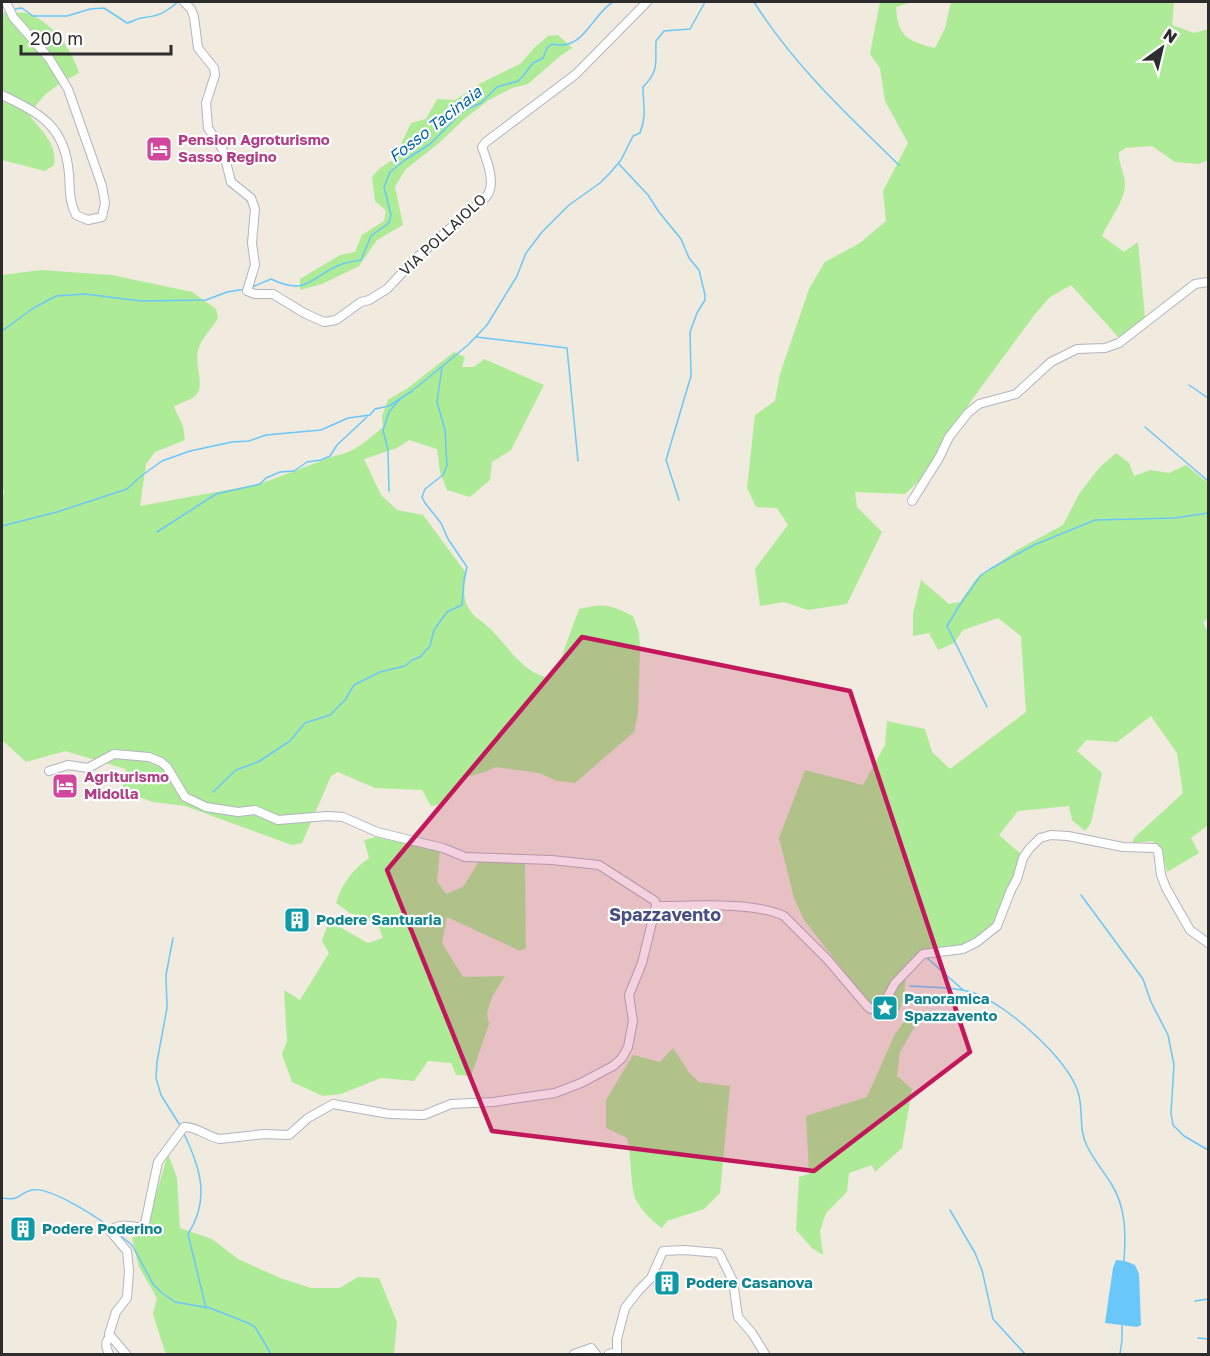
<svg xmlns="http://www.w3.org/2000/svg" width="1210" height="1356" font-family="'Golos Text',sans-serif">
<rect width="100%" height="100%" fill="#f0eadf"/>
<g fill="#adeb97">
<path d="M880 2H912L896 7C898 37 907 41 935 48L945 28 951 2H1044L1046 3 1074 2H1174L1172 25 1194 33 1208 29V160L1199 164 1175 162 1152 146 1126 148 1119 152C1118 164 1125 173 1125 185 1125 201 1108 222 1102 236L1124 252 1138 242 1145 318 1121 340 1071 285 1050 297 1035 314 971 401 923 477 905 494 855 492 857 507 882 532 847 604 808 610 784 602 760 606 755 569 788 525 777 508 756 507 747 488 755 415 775 401 780 374 809 289 825 262 860 243 886 221 883 191 908 143 885 101 880 68 870 54Z"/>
<path d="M2 12C10 14 22 11 30 14 54 25 72 49 79 73 56 86 42 92 30 116 42 131 58 146 54 165L45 171 2 160Z"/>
<path d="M558 35 572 48 560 56 528 84 512 88 489 100 463 120 439 143 405 170 395 187 403 225 377 240 359 266 322 284 300 290V279L340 255 355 252 362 235 384 221 386 211 375 201 372 177 379 169 394 159 411 123 426 119 437 99 455 100 481 83 520 64 534 48 548 36Z"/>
<path d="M41 270 112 275 192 292 216 309 218 318C212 329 201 338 198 350 194 365 206 387 195 396 190 401 180 402 174 407L183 426 185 440 155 452 146 464 140 506 260 484 334 456C354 453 368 440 383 427L382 416 388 400 408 388 454 352 465 357 462 367H474L484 359 544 385 511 450 492 462 490 480 470 497 447 490 440 472 437 449 409 440 397 448 364 459 381 495 397 510 423 515 466 573C465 585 462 594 467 605 471 615 478 618 486 625 507 643 520 672 549 678L556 672 579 609C605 603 609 604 633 616L639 633 640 649 638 713 634 732 575 783 557 781 539 773 496 767 485 772 463 778 438 805 431 806 422 790 375 788 338 772 331 776 302 843 292 845 185 806 153 802 122 791 126 769 65 751 26 762 2 740V500L4 491 2 484V275Z"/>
<path d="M1116 453 1129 463 1134 476 1150 470 1169 473 1186 465 1208 483V617L1203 623 1208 632V825L1191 838 1199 853 1167 872 1160 846 1152 841 1132 843 1134 838 1183 793 1177 753 1151 716 1117 742 1086 740 1077 751 1102 773 1091 823 1085 831 1072 820 1069 806 1018 811 999 835 1021 854C1013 883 1002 922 976 939 961 949 938 948 921 950 917 954 911 960 909 965 901 986 911 1011 885 1021L876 1013 804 920 794 898 779 838 805 770 863 785 885 745 887 721 925 729 932 752 950 769 1026 712 1021 636 998 618 963 630 954 643 938 650 929 633 913 636V614L921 580 949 604 960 602 976 579 1017 550 1063 525 1079 494 1099 468Z"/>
<path d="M376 837 440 850 437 881 446 894 463 887 479 861H525L526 948 520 951 447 917 442 943 463 977 505 976 492 997 487 1013 489 1024 471 1076 456 1075 451 1063 428 1061 414 1081 381 1078 341 1094 323 1096 292 1082 282 1054 287 1041 284 990 300 1000 329 953 322 941 329 921 368 943 383 938 378 925 350 913 336 903C342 884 352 870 369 858L364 840Z"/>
<path d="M909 1015 918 1021 900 1052 897 1076 912 1089 902 1148 875 1172 872 1165 849 1173 847 1192 826 1213 820 1231 823 1255 812 1248 796 1230 799 1177 809 1174 806 1116 867 1097 895 1034Z"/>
<path d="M673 1048 690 1074 699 1082 730 1086 720 1193 704 1209 667 1221 662 1228C653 1222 641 1210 636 1200 630 1187 632 1156 627 1138L606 1128V1100L633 1055 660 1062Z"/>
<path d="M168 1154 177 1178 180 1228 212 1239 238 1259 280 1278 311 1288H340L358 1277 379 1278 397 1322 394 1354H169L165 1352 153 1314 157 1298 139 1267 132 1238 145 1232Z"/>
</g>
<path fill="#6ac7fa" d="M1116 1260 1125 1261 1135 1265 1139 1274 1141 1325 1137 1327 1105 1323 1113 1268Z"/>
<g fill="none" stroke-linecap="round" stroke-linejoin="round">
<g stroke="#6ac7fa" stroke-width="1.5">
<path d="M754 2C793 64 846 114 899 165"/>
<path d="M15 9 22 8 33 16H67L90 9 104 8 127 23C132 22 136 19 141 18 160 16 164 13 178 2"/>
<path d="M619 164 648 195 659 212 681 239 689 258 699 270 705 295V300L697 313 690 332 691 376 666 460 679 500"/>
<path d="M250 288 271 279C308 297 310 276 342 264 348 262 355 261 361 260L371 236 389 223 391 215 384 187 390 172 405 160 430 144 463 111 481 103 497 87 518 81 523 76 533 63 543 58 547 48 552 44C584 52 592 14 613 2"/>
<path d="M2 331 32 309 56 296 85 294 141 301 206 300 227 292 246 289"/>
<path d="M476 337 567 348 578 461"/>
<path d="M1189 385 1208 398"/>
<path d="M1145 427 1208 481"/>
<path d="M389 491 388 450 383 430 389 412 400 399"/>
<path d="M2 526 57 512 127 489 141 476 162 461 190 451 232 442 249 441 266 435 321 430 348 418 370 415 375 409 389 406 412 391 468 345 487 325 517 276 526 253 542 232 569 205 600 183 610 173 621 160 633 136 640 133C647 115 643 104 643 87 660 70 655 62 656 41L664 31 690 29 705 2"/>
<path d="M157 532 216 494 260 484 266 478 280 472 294 471 307 462 321 460 330 456 337 445 367 417"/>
<path d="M987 707 947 626 959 606 981 575 990 569 1034 545 1095 520 1175 518 1208 513"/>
<path d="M213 792 236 770 258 762 290 741 305 723 330 715 345 700 354 685 380 672 405 666 412 660 420 657 430 646 434 630 447 612 462 605 464 580 467 567 448 539 441 523 425 503 422 497 425 489 443 475 447 466 445 430 437 402 442 367"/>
<path d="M1081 895 1143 979 1151 1002 1168 1035 1174 1065 1171 1113 1173 1125 1184 1136 1208 1150"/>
<path d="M173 938 166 975 167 1008 157 1062 156 1078 161 1095 181 1127"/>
<path d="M926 957 963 990"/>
<path d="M910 986C931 987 954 987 974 993 1007 1005 1067 1058 1078 1092 1084 1110 1078 1129 1087 1146 1094 1160 1104 1172 1112 1185 1126 1208 1126 1235 1124 1261"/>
<path d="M184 1134C201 1169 210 1200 188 1234L206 1308"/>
<path d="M2 1198C23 1201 17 1193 32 1190 49 1186 97 1217 111 1228"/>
<path d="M950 1210 975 1253 982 1270 993 1319 1025 1354"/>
<path d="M115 1231 132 1245 153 1284 162 1293 175 1302 210 1308 248 1323 255 1327 271 1354"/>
<path d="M1195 1301 1208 1299"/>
<path d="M1198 1338 1208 1339"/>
<path d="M1120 1354 1122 1340V1326"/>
</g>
<defs>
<g id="minor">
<path d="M184 2 191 9 194 17 198 48 214 68 215 75 206 103 208 128 223 150 231 182 251 198 255 209 252 243 255 265 247 291 255 294H273L304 313 324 322 336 320 361 302 369 300 387 289 415 259 486 197C497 185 487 161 482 147L486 142 576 74 647 2"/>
<path d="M2 95C41 114 65 126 69 174 70 189 69 202 76 215L88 220 102 217 105 203 102 186 68 89 49 58 13 17 6 2"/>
<path d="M912 501 939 458 949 437 968 413 979 404 1016 394 1051 362 1077 349 1105 348 1119 343 1195 284 1208 282"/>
<path d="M49 771 68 765 88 768 114 754 149 757 161 762 167 767 185 797 206 807 238 812 255 810 278 820 327 816 343 817 377 832 443 848 465 857 552 860 599 865 655 901 656 906 642 963 629 995 633 1021 628 1047 622 1058 613 1066 581 1083 555 1093 493 1102 451 1104 424 1115 389 1114 333 1104 308 1118 289 1135 264 1134 220 1139C207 1137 196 1126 184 1127L158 1162 144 1228C133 1227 119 1222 110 1231L127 1251 129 1271 127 1298 116 1312 109 1334 126 1354"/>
<path d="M656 906C692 906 752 901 784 916L828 960 867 1006 871 1009 882 1007 895 983 923 954 963 949 977 942 997 926 1011 890 1017 879 1023 858 1029 849 1040 838 1051 835 1068 836 1123 847 1155 848 1158 851 1161 875 1166 888 1190 930 1208 943"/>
<path d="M109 1354C106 1348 104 1342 110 1337"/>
<path d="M574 1354 591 1348 596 1354"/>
<path d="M609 1354 617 1352V1339L625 1308 639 1290 651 1278 663 1251 684 1250 719 1253 733 1281 738 1317 752 1333 765 1354"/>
</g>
</defs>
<use href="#minor" stroke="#b3b4c2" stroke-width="10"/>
<use href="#minor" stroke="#fff" stroke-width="8"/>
</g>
<path fill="#c2185b" fill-opacity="0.2" stroke="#c2185b" stroke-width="4.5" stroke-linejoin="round" d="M582 637 850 691 970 1052 814 1171 492 1131 387 870Z"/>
<defs>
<symbol id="hotel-square" viewBox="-11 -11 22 22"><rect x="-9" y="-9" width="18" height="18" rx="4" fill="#d1479c" stroke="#fff"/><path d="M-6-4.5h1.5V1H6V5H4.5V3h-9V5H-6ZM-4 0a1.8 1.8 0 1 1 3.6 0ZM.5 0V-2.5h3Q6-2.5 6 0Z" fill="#fff"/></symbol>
<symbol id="building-square" viewBox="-11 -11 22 22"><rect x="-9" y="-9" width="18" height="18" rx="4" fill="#0f9aa8" stroke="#fff"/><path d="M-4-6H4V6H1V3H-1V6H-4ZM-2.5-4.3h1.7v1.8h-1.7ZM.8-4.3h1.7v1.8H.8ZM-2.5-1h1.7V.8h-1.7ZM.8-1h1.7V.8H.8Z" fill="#fff"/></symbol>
<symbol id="sight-square" viewBox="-11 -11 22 22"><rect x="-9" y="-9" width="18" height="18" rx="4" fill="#0f9aa8" stroke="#fff"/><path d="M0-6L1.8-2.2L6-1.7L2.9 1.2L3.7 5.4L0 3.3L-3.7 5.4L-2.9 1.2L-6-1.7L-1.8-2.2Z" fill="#fff"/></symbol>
</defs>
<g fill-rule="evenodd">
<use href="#hotel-square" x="144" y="134" width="30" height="30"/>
<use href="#hotel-square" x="50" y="771" width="30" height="30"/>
<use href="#building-square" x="282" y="905" width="30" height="30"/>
<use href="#sight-square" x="870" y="993" width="30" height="30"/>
<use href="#building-square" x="8" y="1214" width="30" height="30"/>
<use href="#building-square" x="652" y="1268" width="30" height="30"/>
</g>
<g text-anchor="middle" stroke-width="4.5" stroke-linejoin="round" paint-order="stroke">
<g font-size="15" font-weight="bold" fill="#b23c85" stroke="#fff" text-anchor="start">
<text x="178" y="145">Pension Agroturismo<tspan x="178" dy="17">Sasso Regino</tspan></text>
<text x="84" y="782">Agriturismo<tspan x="84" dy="17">Midolla</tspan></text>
</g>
<g font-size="15" fill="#2d2d2d" stroke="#fff">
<text transform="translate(443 235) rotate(-43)" y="5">VIA POLLAIOLO</text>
</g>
<g font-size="15" font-weight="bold" fill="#0d838f" stroke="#fff" text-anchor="start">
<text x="316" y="925">Podere Santuaria</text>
<text x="904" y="1004">Panoramica<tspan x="904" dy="17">Spazzavento</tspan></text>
<text x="42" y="1234">Podere Poderino</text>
<text x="686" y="1288">Podere Casanova</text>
</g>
<g font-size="16" font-style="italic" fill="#0164ae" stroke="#fff">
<text transform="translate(435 124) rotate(-38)" y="6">Fosso Tacinaia</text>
</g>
<g font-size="18" font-weight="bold" fill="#484e83" stroke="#fff">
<text x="665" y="921">Spazzavento</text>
</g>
</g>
<rect width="1210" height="1356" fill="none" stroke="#2d2d2d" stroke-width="6"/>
<g transform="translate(1162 48) rotate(34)" stroke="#ffffff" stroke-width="4.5" paint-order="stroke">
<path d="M0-4.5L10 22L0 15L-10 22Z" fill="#2d2d2d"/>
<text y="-9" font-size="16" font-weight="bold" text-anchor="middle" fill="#2d2d2d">N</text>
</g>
<path d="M21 45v9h150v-9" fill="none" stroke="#2d2d2d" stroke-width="3"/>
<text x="30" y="45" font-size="18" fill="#2d2d2d" stroke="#ffffff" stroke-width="4.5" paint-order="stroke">200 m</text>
</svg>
